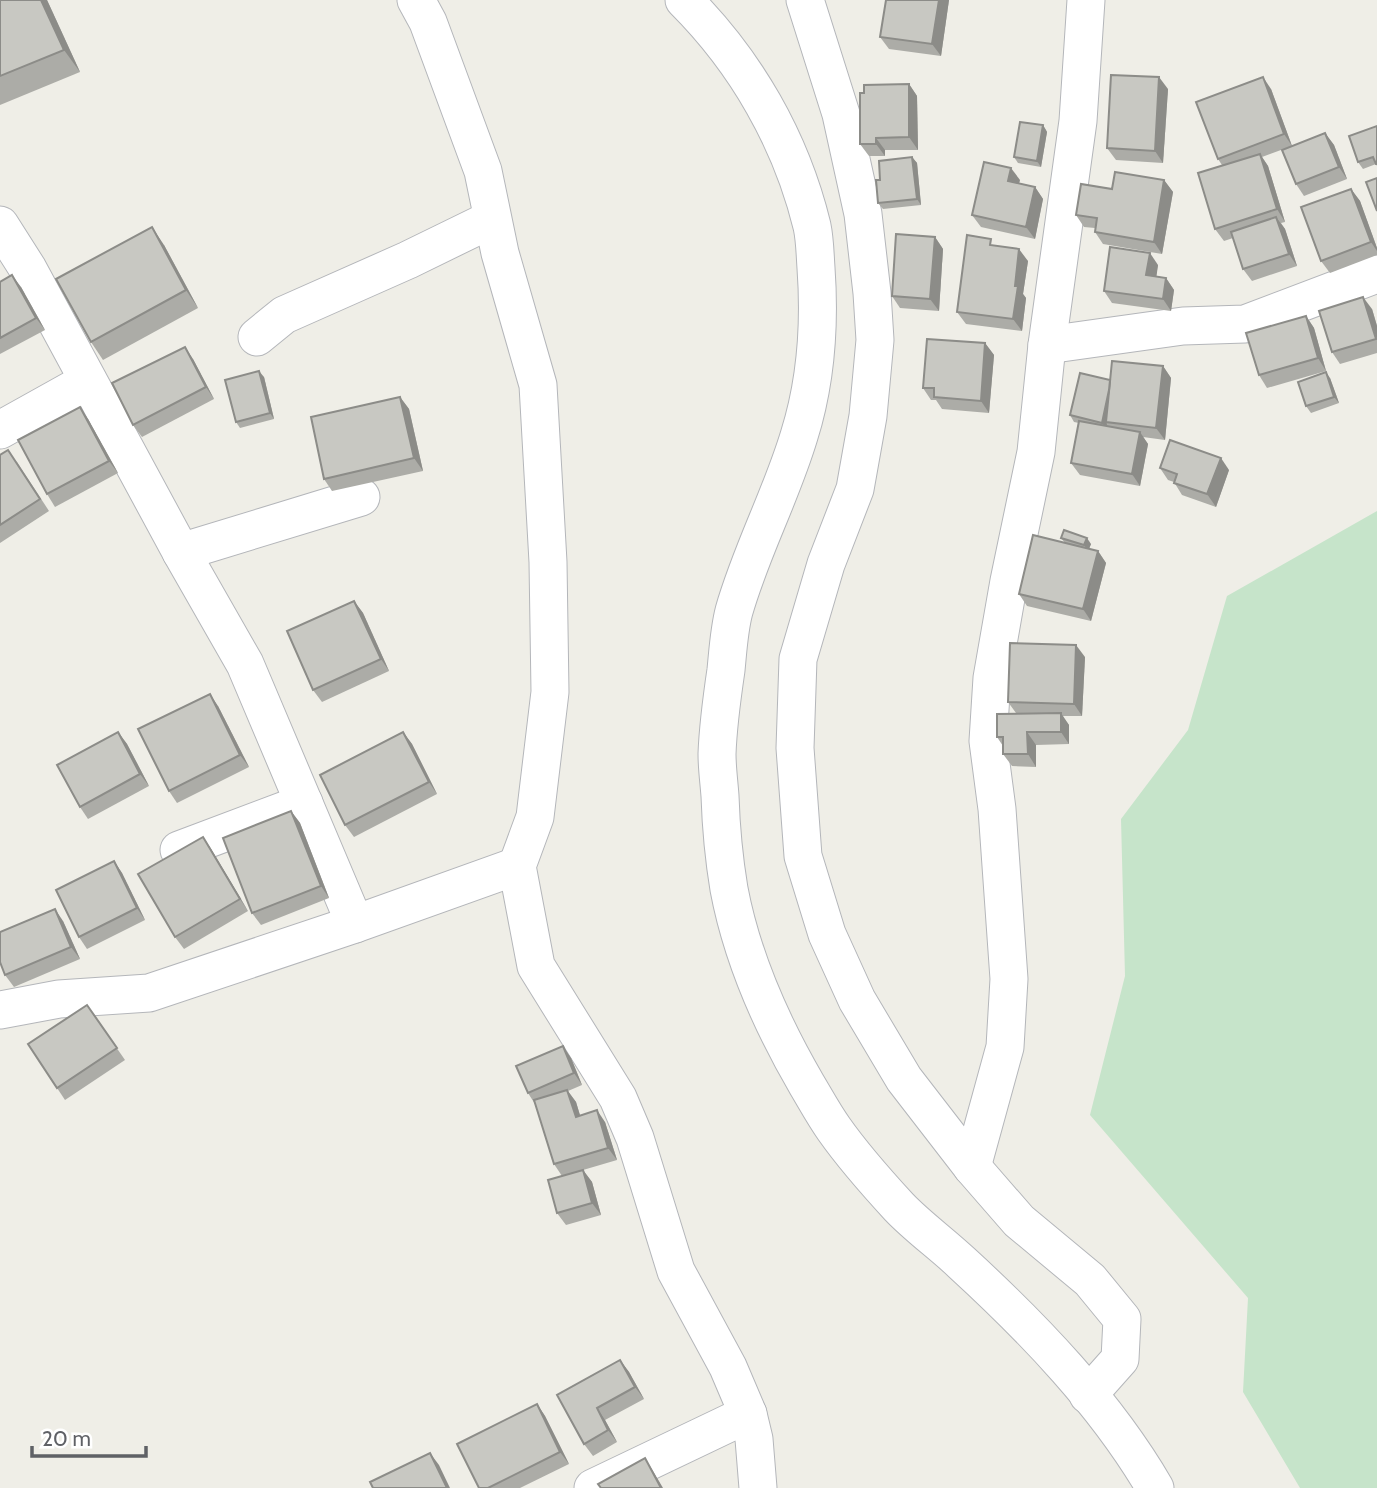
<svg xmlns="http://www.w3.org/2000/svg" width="1377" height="1488" font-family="Cabin,sans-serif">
<rect width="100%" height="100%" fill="#efeee7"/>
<path fill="#c6e4ca" d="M1377 511V1488H1300L1243 1392 1248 1298 1090 1115 1125 976 1121 819 1188 730 1227 596Z"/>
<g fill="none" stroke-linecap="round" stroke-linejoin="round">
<defs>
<g id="minor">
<path d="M416 0 428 22 483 171 500 253 538 385 548 562 550 692 535 817 517 866 536 966 618 1098 635 1138 676 1271 728 1367 748 1414 754 1439 758 1488"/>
<path d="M684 0C746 62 791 140 812 226 815 240 815 254 816 268 820 324 816 382 799 436 781 496 751 551 734 611 729 630 728 650 726 670 722 697 718 726 717 754 717 768 719 782 720 796 721 827 724 859 729 889 742 958 772 1025 807 1085 816 1100 824 1115 834 1129 853 1156 876 1182 899 1207 918 1227 942 1244 962 1263 1034 1329 1106 1404 1155 1488"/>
<path d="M805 0 841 114 863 214 872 293 875 340 868 416 855 489 826 564 798 659 795 748 803 856 827 934 857 1000 904 1079 972 1167 1019 1221 1090 1280 1122 1319 1120 1359 1088 1395"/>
<path d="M0 225 28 269 181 552 245 664 355 924"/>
<path d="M257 337 284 315 408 260 492 219"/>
<path d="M1047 345 1183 326 1245 324 1377 274"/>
<path d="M0 430 88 381"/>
<path d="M181 552 361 497"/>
<path d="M179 850 304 803"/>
<path d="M0 1010 59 999 149 993 355 924 517 866"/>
<path d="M972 1167 1005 1047 1009 979 997 809 988 741 992 678 1009 581 1036 452 1047 345 1078 121 1086 0"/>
<path d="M593 1488 748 1414"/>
</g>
</defs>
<use href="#minor" stroke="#b4b6ba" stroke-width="39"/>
<use href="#minor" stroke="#fff" stroke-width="37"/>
</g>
<g fill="#acaca7">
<path d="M0 0H47L80 72 0 105Z"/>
<path d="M886 0H949L941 56 889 49 880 37Z"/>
<path d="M909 84 917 96 918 150H885V156H869L860 144 864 93Z"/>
<path d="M1168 89 1163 163 1116 160 1107 148Z"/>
<path d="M1271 89 1292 146 1262 157 1268 166 1285 222 1281 223 1285 229 1297 266 1252 281 1243 269 1233 238 1224 241 1215 229 1222 165 1218 159Z"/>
<path d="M1043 125 1047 132 1041 167 1018 163 1014 157Z"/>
<path d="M1377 126V166L1376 164 1363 169 1358 162Z"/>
<path d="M1325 133 1334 145 1347 179 1304 196 1296 184Z"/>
<path d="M912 157 917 163 921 205 883 209 878 203 880 180Z"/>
<path d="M1020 180 1019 183 1035 187 1043 199 1035 239 981 227 972 215Z"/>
<path d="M1164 180 1173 192 1162 254 1103 244 1095 232V228L1084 227 1076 215 1112 189Z"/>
<path d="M1351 189 1360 201 1377 248V255L1330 273 1321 261Z"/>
<path d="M935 237 943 249 939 311 900 308 892 296Z"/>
<path d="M164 245 198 308 103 360 91 342Z"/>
<path d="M996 246 1028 261 1023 294 1026 298 1022 331 966 324 957 312Z"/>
<path d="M1158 265 1156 276 1166 278 1174 290 1171 311 1112 303 1104 291Z"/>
<path d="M0 282 21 287 45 330 0 354Z"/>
<path d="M1372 309 1377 326V353L1340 364 1332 352Z"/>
<path d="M1306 316 1314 328 1326 371 1267 388 1259 375Z"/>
<path d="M985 343 994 355 989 413 942 409 936 400H931L923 388Z"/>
<path d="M193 359 214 399 142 437 133 425Z"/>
<path d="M1163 366 1171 378 1165 440 1143 437 1148 444 1140 486 1080 475 1071 463 1079 423 1074 422 1070 415 1110 380Z"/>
<path d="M264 377 274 419 240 428 236 422Z"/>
<path d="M1330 378 1339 403 1311 413 1306 406Z"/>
<path d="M400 397 409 409 423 471 332 491 324 479Z"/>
<path d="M88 419 118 473 55 507 47 494Z"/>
<path d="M0 455 17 462 49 511 0 543Z"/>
<path d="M1160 468 1229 470 1216 507 1182 495 1174 482 1168 480Z"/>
<path d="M1061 538 1091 544 1089 549 1098 551 1106 563 1091 621 1027 606 1019 594 1065 543Z"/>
<path d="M354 601 363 613 389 671 322 702 313 690Z"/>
<path d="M1085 657 1082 716H1062L1069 725V744L1036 745V767L1012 766 1003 754V746L997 737 1016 713 1008 702Z"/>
<path d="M218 706 249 767 177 803 169 791Z"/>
<path d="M118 732 127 744 149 786 88 819 80 807Z"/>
<path d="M403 732 412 744 437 794 354 837 345 825Z"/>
<path d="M291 811 300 823 329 898 261 925 252 913Z"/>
<path d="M203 837 211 849 248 911 184 949 175 937Z"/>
<path d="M114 861 122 873 145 920 87 949 79 937Z"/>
<path d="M63 921 80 959 14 987 5 975Z"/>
<path d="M87 1005 125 1060 65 1100 28 1044Z"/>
<path d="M571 1058 582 1085 568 1091 576 1102 580 1115 605 1122 617 1160 583 1170 592 1182 601 1215 566 1225 557 1213 562 1176 554 1164 535 1104 528 1093Z"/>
<path d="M620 1360 629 1372 644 1399 605 1420 617 1442 593 1456 584 1444 557 1395Z"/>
<path d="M537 1404 545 1416 569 1464 520 1488H479Z"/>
</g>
<g fill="#8c8c88">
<path d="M41 0H47L80 72 64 50Z"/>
<path d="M939 0H949L941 56 932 44Z"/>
<path d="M1159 77 1168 89 1163 163 1155 151Z"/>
<path d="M1263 77 1271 89 1292 146 1284 134Z"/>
<path d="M909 84 917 96 918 150 909 137Z"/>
<path d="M1043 125 1047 132 1041 167 1037 161Z"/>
<path d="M1325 133 1334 145 1347 179 1339 167Z"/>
<path d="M876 138 885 150V156L876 144Z"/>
<path d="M1260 154 1268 166 1285 222 1277 209Z"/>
<path d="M912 157 917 163 921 205 917 199Z"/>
<path d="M1011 168 1020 180 1016 193 1008 181Z"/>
<path d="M1164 180 1173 192 1162 254 1154 242Z"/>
<path d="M1035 187 1043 199 1035 239 1026 227Z"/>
<path d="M1351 189 1360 201 1377 248V251L1371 242Z"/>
<path d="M1276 217 1285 229 1297 266 1289 254Z"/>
<path d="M152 227 164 245 198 308 186 290Z"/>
<path d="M935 237 943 249 939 311 930 299Z"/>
<path d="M1019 249 1028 261 1023 294 1026 298 1022 331 1013 319 1015 286Z"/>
<path d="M1150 253 1158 265 1155 287 1146 275Z"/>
<path d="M12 275 21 287 45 330 36 318Z"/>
<path d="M1166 278 1174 290 1171 311 1163 299Z"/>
<path d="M1363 297 1372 309 1377 326V340Z"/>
<path d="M1306 316 1314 328 1326 371 1318 358Z"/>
<path d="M985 343 994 355 989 413 981 401Z"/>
<path d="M185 347 193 359 214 399 206 387Z"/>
<path d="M1163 366 1171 378 1165 440 1156 428Z"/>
<path d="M259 371 264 377 274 419 270 413Z"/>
<path d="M1326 372 1330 378 1339 403 1334 397Z"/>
<path d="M1112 380 1106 422 1107 424 1106 429 1102 423Z"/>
<path d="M400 397 409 409 423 471 414 458Z"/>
<path d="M80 407 88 419 118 473 109 461Z"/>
<path d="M1140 432 1148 444 1140 486 1132 474Z"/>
<path d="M1221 458 1229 470 1216 507 1207 494Z"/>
<path d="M1087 538 1091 544 1088 551 1084 545Z"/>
<path d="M1098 551 1106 563 1091 621 1083 609Z"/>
<path d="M354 601 363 613 389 671 381 659Z"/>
<path d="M1076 645 1085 657 1082 716 1074 704Z"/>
<path d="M210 694 218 706 249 767 240 755Z"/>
<path d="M1061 713 1069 725V744L1061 732Z"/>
<path d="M118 732 127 744 149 786 140 774Z"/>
<path d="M403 732 412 744 437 794 429 782Z"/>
<path d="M1027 732 1036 745V767L1028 754Z"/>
<path d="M291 811 300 823 329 898 321 886Z"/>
<path d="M203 837 211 849 248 911 240 899Z"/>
<path d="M114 861 122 873 145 920 137 908Z"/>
<path d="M55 909 63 921 80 959 71 947Z"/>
<path d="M563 1046 571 1058 582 1085 574 1073Z"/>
<path d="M567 1090 576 1102 584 1129 576 1117Z"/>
<path d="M597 1110 605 1122 617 1160 608 1148Z"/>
<path d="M583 1170 592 1182 601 1215 592 1203Z"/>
<path d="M620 1360 629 1372 644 1399 635 1387Z"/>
<path d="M537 1404 545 1416 569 1464 560 1452Z"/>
<path d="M597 1408 605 1420 617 1442 608 1430Z"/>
<path d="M430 1453 439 1465 450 1488H447Z"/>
<path d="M645 1458 653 1471 663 1488H661Z"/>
</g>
<g fill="#c8c8c2" stroke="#8c8c88" stroke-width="2">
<path d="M0 0H41L64 50 0 76Z"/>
<path d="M886 0H939L932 44 880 37Z"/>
<path d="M1111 75 1159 77 1155 151 1107 148Z"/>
<path d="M1263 77 1284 134 1218 159 1196 102Z"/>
<path d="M909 84V137L876 138V144H860V93H864V85Z"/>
<path d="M1020 122 1043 125 1037 161 1014 157Z"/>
<path d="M1377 126V164H1376L1373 157 1358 162 1349 136Z"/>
<path d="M1325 133 1339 167 1296 184 1282 150Z"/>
<path d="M1260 154 1277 209 1215 229 1198 173Z"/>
<path d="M912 157 917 199 878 203 876 180H880L879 161Z"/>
<path d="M984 162 1011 168 1008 181 1035 187 1026 227 972 215Z"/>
<path d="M1115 172 1164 180 1154 242 1095 232 1097 218 1076 215 1081 184 1112 189Z"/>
<path d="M1377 178V211L1366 182Z"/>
<path d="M1351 189 1371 242 1321 261 1301 207Z"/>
<path d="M1276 217 1289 254 1243 269 1231 232Z"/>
<path d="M152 227 186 290 91 342 56 279Z"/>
<path d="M896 234 935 237 930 299 892 296Z"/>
<path d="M967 235 991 239 990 245 1019 249 1015 286H1018L1013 319 957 312Z"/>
<path d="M1110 247 1150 253 1146 275 1166 278 1163 299 1104 291Z"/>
<path d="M12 275 36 318 0 338V282Z"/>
<path d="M1363 297 1376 339 1332 352 1319 311Z"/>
<path d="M1306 316 1318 358 1259 375 1246 333Z"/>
<path d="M927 339 985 343 981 401 934 397V388H923Z"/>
<path d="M185 347 206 387 133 425 112 383Z"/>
<path d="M1112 361 1163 366 1156 428 1106 422Z"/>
<path d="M259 371 270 413 236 422 225 380Z"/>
<path d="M1326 372 1334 397 1306 406 1298 382Z"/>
<path d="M1080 373 1110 380 1109 390 1102 423 1070 415Z"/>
<path d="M400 397 414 458 324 479 311 417Z"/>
<path d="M80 407 109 461 47 494 18 440Z"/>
<path d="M1079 421 1140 432 1132 474 1071 463Z"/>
<path d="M1170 440 1221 458 1207 494 1174 483 1177 474 1160 468Z"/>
<path d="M8 450 40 499 0 525V455Z"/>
<path d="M1064 530 1087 538 1084 545 1061 538Z"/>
<path d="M1033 535 1098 551 1083 609 1019 594Z"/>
<path d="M354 601 381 659 313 690 287 631Z"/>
<path d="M1010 643 1076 645 1074 704 1008 702Z"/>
<path d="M210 694 240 755 169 791 138 729Z"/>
<path d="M1061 713V732H1027L1028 754H1003V737H997V714Z"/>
<path d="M118 732 140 774 80 807 57 765Z"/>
<path d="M403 732 429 782 345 825 320 775Z"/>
<path d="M291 811 321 886 252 913 223 838Z"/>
<path d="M203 837 240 899 175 937 138 874Z"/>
<path d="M114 861 137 908 79 937 56 890Z"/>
<path d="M55 909 71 947 5 975 0 962V932Z"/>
<path d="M87 1005 117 1048 57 1088 28 1044Z"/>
<path d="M563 1046 574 1073 528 1093 516 1066Z"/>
<path d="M567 1090 576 1117 597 1110 608 1148 554 1164 534 1100Z"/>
<path d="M583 1170 592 1203 557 1213 548 1180Z"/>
<path d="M620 1360 635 1387 597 1408 608 1430 584 1444 557 1395Z"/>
<path d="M537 1404 560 1452 488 1488H479L457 1444Z"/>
<path d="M430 1453 447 1488H373L370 1482Z"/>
<path d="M645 1458 661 1488H601L598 1484Z"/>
</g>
<path d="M32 1446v10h114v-10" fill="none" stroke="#5f6166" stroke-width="3.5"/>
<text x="42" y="1446" font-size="21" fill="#5f6166" stroke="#ffffff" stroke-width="5" paint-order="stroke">20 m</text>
</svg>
